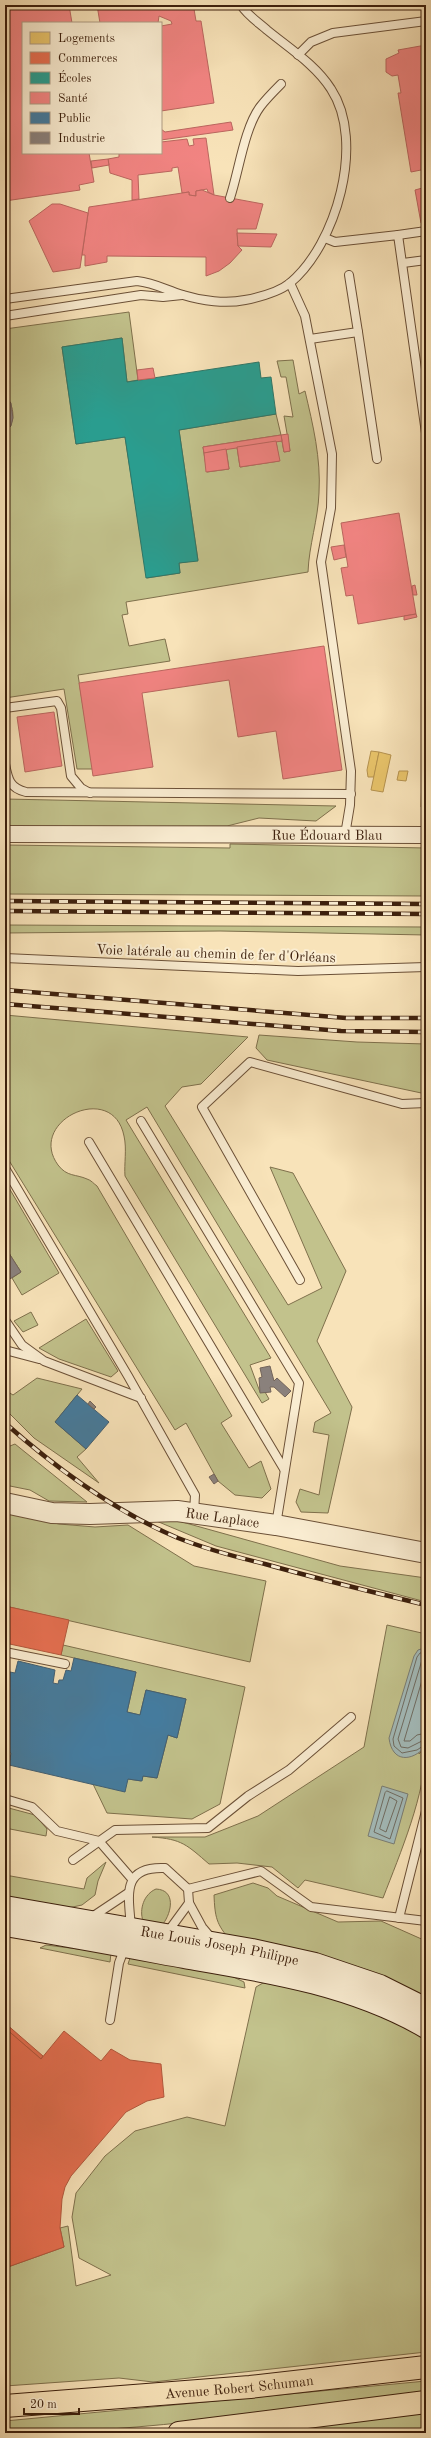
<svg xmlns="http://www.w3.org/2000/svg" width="431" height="2438" font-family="'Old Standard TT',serif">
<rect width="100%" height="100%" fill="#f8e3b9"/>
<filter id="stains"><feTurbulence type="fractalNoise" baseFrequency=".005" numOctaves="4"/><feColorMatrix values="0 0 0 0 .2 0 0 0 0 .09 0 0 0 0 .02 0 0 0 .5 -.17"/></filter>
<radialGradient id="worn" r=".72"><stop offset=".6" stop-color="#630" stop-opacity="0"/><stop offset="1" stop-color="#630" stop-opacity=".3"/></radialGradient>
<g fill="#c2c28c" stroke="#7f704c">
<path d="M129 312 138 380 127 382 122 338 62 347 76 444 125 437 147 578 180 573 179 563 198 560 179 430 276 414 281 435 203 447 207 472 229 469 226 449 237 447 240 467 279 461 276 441H282L284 452 290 451 284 416 293 417 286 377H281L277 361 293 360 299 394 305 391C313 425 321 458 319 493 318 520 309 545 308 572L126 602 128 614 122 615 129 646 165 639 170 661 78 675 93 769H77L64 689 5 698V432C16 423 15 406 5 396V329Z"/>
<path d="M5 799 336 806 316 821 259 818 227 826 5 827Z"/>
<path d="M230 844 426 848V896L5 894V845L230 848Z"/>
<path d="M5 925 426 927V935L220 931 5 933Z"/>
<path d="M5 1015 248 1037 201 1084 182 1087 165 1106 288 1305 322 1288 270 1167 293 1173 346 1271 317 1341 352 1407 328 1513 301 1512 296 1502 300 1489 319 1495 329 1435 313 1432 315 1422 331 1413 147 1107 126 1120 271 1358 250 1365 260 1392H265L269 1399 262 1403 125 1176C124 1164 127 1149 124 1136 113 1080 26 1121 58 1165 67 1177 76 1174 87 1179 91 1180 94 1184 97 1186L232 1416 221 1423 249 1468 261 1461 271 1489 262 1498 235 1495 218 1481 186 1423 175 1430 5 1154Z"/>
<path d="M259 1035 357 1042 426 1044V1094L267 1060 256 1048Z"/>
<path d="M5 1181 59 1273 22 1295 12 1278 21 1272 5 1247Z"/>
<path d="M31 1312 38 1325 23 1332 14 1321Z"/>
<path d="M86 1319 118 1371 111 1377 59 1359 39 1348Z"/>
<path d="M37 1378 82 1389 55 1422 86 1449 77 1457 99 1483 34 1438 5 1409V1390L13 1395Z"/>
<path d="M15 1444 87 1502 49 1501 30 1490 5 1485V1448Z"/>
<path d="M5 1513 59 1524 95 1527 128 1525 194 1566 266 1581 250 1662 5 1606Z"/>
<path d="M154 1520H175L340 1566 426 1578V1602L216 1546Z"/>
<path d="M387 1625 426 1634 419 1754 426 1746C426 1793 400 1854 383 1898L305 1880 298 1888 272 1867 237 1863 209 1864C187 1845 182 1839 152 1837H205L258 1816 364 1747Z"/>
<path d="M63 1645 245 1687 220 1804 192 1819 107 1813 93 1784 128 1779 141 1781 143 1776 157 1778 168 1735 177 1738 186 1699 146 1690 140 1715 127 1712 136 1672 61 1655Z"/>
<path d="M5 1807 35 1815 47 1829 46 1836 5 1828Z"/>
<path d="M106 1862 98 1881 95 1895 82 1905 68 1908 5 1901V1875L84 1889 87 1878Z"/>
<path d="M253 1883 268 1888 277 1896 338 1922 381 1921 426 1941V1990L418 1997 231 1941C216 1924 215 1917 214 1895Z"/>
<path d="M156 1889C176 1890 172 1912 163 1924L143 1921C139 1909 144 1894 156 1889Z"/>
<path d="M46 1945 111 1953 110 1962 40 1948Z"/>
<path d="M131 1955 223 1972 244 1982 245 1988 128 1964Z"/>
<path d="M263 1983C324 1981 373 2010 426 2035V2352L153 2382 119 2378 5 2386V2268L64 2247 60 2228 68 2226 76 2286 111 2275 79 2258 72 2217 76 2193 105 2156 135 2131 187 2117 225 2126 256 1987Z"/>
<path d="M426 2381V2393C286 2409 146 2433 5 2433V2421Z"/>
<path d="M426 2413V2433H264Z"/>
</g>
<g fill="#a3bbba" stroke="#7a7d74">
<path d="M424 1648H426V1746C412 1762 392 1763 389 1738L414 1656 418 1650Z"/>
<path d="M382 1786 408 1794 394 1844 368 1836Z"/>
</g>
<g fill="#e9c46a" stroke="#b5924e">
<path d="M371 751 379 752 374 777H368L367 770Z"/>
<path d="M379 752 391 755 383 792 371 790Z"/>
<path d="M399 771H408L406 781 397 780Z"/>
<path d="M422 778H426V807H421Z"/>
</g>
<g fill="#e76f51" stroke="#b4573c">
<path d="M5 1606 69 1620 61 1655 5 1643Z"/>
<path d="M5 2023 43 2056 41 2059 5 2028Z"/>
<path d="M5 2028 41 2059 64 2031 101 2061 111 2049 130 2060 161 2064 164 2097 147 2101 126 2112 71 2176 65 2187 62 2199 60 2228 64 2247 5 2268Z"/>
</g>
<path fill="#2a9d8f" stroke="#2f7768" d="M122 338 127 382 259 362 261 378 271 377 276 414 179 430 198 561 179 563 180 573 146 578 125 437 76 444 62 347Z"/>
<g fill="#f28482" stroke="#bb665f">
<path d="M5 5H69L72 23H23V153H89L94 182 79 185 80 190 5 201Z"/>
<path d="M97 5H199L194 9 196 21H201L214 103 161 111V26L172 24 171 21 159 16 158 23H100Z"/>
<path d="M426 45V169L411 172 398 93H401L398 75 392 76 386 72V59L399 53 398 50Z"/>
<path d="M231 122 233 130 161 140V129L165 132Z"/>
<path d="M206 138 214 195 208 192 207 189 196 191V196L189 195V192L182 193 178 167 172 168V171L138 175 139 199 132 200V180L110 173 108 159 119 157V153H161V142L187 139 189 146 194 145 193 139Z"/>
<path d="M108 159 109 165 92 168 91 161Z"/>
<path d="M426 187V222L421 223 415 190Z"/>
<path d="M202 190 214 195 263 204 256 229H237L238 246 242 250 230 263 219 271 206 276V257L107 256V262L85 266V255H82L89 207 189 192V195L196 196V191Z"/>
<path d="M52 204H60L88 213 80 268 53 272 29 221Z"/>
<path d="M237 233 277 234 271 247 238 246Z"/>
<path d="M153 368 155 378 138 380 137 370Z"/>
<path d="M288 434 290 451 284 452 281 435Z"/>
<path d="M281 435 282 441 204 453 203 447Z"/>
<path d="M276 441 280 461 240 467 237 447Z"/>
<path d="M226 449 229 469 206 472 204 453Z"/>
<path d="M399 513 416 614 358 624 353 595 346 596 341 568 348 567 341 523Z"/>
<path d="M344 545 346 557 334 560 331 547Z"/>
<path d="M415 585 417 595H413L412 586Z"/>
<path d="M416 614 417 617 404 620V616Z"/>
<path d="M324 646 342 770 283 779 276 731 238 737 229 680 142 693 153 767 93 776 79 683Z"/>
<path d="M54 712 62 766 25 772 17 717Z"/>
</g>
<g fill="#457b9d" stroke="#425f72">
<path d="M77 1395 109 1422 86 1449 55 1422Z"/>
<path d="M74 1658 136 1672 127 1712 140 1715 146 1690 186 1699 177 1738 168 1735 157 1778 143 1776 142 1781 128 1779 125 1792 9 1765 11 1753 5 1751V1671L15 1673 18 1661 55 1670 53 1683 58 1684 59 1680H63L66 1670 71 1671Z"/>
</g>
<g fill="#8a817c" stroke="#73645a">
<path d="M5 396 11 403 13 418 11 426 5 432Z"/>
<path d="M5 1247 21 1272 5 1282Z"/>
<path d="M270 1366 274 1381 277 1378 291 1391 285 1397 274 1387H270L271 1392 260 1393 259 1378 262 1377 260 1368Z"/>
<path d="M90 1401 96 1407 94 1409 88 1404Z"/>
<path d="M214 1474 218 1481 214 1484 209 1477Z"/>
</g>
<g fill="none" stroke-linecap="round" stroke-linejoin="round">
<g stroke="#706d63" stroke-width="1">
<path d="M426 1652 420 1653 417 1657 393 1739 394 1746 402 1753 417 1750 426 1744"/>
<path d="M426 1657 422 1660 398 1739 401 1747 408 1748 426 1739"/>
<path d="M426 1667 404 1741H410L417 1735 426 1733"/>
<path d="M387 1791 403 1798 390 1839 374 1832 385 1793Z"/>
<path d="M390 1797 397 1801 386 1832 380 1829Z"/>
</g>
<defs>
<g id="service">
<path d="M298 55 311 42 333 33 426 21"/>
<path d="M230 198C239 171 244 129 260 107 266 99 274 91 281 84"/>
<path d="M398 235 426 231"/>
<path d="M325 238 335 242 398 235 426 433"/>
<path d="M403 263 426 260"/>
<path d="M290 283 305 316 332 454 331 508 321 562 351 771 350 805 345 835"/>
<path d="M5 299 137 281C155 283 166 290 183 295 202 301 226 304 245 300 260 297 279 292 290 283 336 245 366 142 331 89 316 65 289 48 267 30 258 22 247 15 241 5"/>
<path d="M5 316 141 295 163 297 182 295"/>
<path d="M358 332 377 459"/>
<path d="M310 339 358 332 349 275"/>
<path d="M5 708 57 701 61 708 71 776 81 788 90 793"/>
<path d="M5 764C8 780 10 788 26 792L351 794"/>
<path d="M5 958 298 971 426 967"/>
<path d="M141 1121 299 1383 276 1525"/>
<path d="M89 1142 284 1469"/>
<path d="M5 1168 128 1376 195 1495 194 1513"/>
<path d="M300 1280 202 1107 250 1062 402 1104 426 1103"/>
<path d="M5 1320 22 1345 44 1361 141 1398"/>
<path d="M5 1350 39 1359"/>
<path d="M5 1652 65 1664"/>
<path d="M5 1799 32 1807 57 1831 99 1841 132 1879"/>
<path d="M73 1860 115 1830 208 1828 248 1796 289 1770 351 1717"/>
<path d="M188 1889 261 1871 311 1907 426 1921"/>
<path d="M189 1903 202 1927 212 1939"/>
<path d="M92 1917 128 1893"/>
<path d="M399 1918 426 1811"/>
<path d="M131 1928C129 1897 120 1866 165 1868L188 1889 189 1903 167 1933"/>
<path d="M110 2020 119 1963 125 1947"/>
</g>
<g id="minor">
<path id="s1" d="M5 834 426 835"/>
</g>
<g id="tertiary">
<path id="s2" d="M5 1503 52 1513 90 1514 177 1511 276 1525 426 1553"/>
</g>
<g id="secondary">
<path id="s3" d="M5 1907 252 1950 315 1964 380 1986 426 2009"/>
<path d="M5 1925C65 1935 124 1946 184 1957 266 1971 352 1984 426 2027"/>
</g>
<g id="primary">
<path id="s4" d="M5 2406 250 2387 426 2367"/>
<path d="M179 2433 426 2402"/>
</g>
</defs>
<use href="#service" stroke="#6b5037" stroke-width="10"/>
<use href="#minor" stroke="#6b5037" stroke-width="18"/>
<use href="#tertiary" stroke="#6b5037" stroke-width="22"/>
<use href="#secondary" stroke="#3c1f0c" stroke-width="24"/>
<use href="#primary" stroke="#3c1f0c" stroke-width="24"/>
<use href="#service" stroke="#faedd2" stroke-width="8"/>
<use href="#minor" stroke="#faedd2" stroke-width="16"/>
<use href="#tertiary" stroke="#faedd2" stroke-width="20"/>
<use href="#secondary" stroke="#faedd2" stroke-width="22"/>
<use href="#primary" stroke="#f8e3b9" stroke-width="22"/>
<defs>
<g id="rail">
<path d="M5 901 426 904"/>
<path d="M5 911 426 914"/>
<path d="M5 990 346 1018H426"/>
<path d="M5 1004 341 1031 426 1032"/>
<path d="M5 1423C57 1469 114 1511 178 1538 206 1549 236 1557 265 1564 318 1579 372 1592 426 1605"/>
</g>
</defs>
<use href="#rail" stroke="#3c1f0c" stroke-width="4.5"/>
<use href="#rail" stroke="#faedd2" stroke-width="3" stroke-dasharray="9" stroke-linecap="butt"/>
</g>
<g text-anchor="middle" stroke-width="4" stroke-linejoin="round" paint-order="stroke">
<g font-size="14" fill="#3c1f0c" stroke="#faedd2">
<text dy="5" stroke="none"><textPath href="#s1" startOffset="322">Rue Édouard Blau</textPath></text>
<text transform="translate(216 953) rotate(2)" y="5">Voie latérale au chemin de fer d'Orléans</text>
<text dy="5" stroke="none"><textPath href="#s2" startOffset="219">Rue Laplace</textPath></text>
<text dy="5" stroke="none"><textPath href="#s3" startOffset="218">Rue Louis Joseph Philippe</textPath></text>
<text dy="5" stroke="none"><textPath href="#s4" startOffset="235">Avenue Robert Schuman</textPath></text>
</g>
</g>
<rect width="431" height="2438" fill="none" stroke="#f8e3b9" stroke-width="20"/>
<rect x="6" y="6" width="419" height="2426" fill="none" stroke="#3c1f0c" stroke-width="2"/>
<rect x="10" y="10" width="411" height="2418" fill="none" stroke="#3c1f0c"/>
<rect x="22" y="22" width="140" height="132" fill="#faedd2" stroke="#ae9b83"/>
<rect x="30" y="32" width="20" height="12" fill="#e9c46a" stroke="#ae9b83"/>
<text x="58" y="42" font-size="12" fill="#3c1f0c">Logements</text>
<rect x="30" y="52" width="20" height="12" fill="#e76f51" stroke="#ae9b83"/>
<text x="58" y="62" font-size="12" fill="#3c1f0c">Commerces</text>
<rect x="30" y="72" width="20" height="12" fill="#2a9d8f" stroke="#ae9b83"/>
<text x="58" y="82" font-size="12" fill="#3c1f0c">Écoles</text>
<rect x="30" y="92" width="20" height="12" fill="#f28482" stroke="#ae9b83"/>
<text x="58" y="102" font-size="12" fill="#3c1f0c">Santé</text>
<rect x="30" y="112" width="20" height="12" fill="#457b9d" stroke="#ae9b83"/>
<text x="58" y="122" font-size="12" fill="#3c1f0c">Public</text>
<rect x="30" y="132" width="20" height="12" fill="#8a817c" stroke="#ae9b83"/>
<text x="58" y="142" font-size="12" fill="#3c1f0c">Industrie</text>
<path d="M24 2408v6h55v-6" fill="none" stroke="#3c1f0c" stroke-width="2"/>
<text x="30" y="2408" font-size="12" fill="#3c1f0c" stroke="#faedd2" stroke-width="3" paint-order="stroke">20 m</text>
<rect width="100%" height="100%" filter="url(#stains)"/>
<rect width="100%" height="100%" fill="url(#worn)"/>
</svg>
